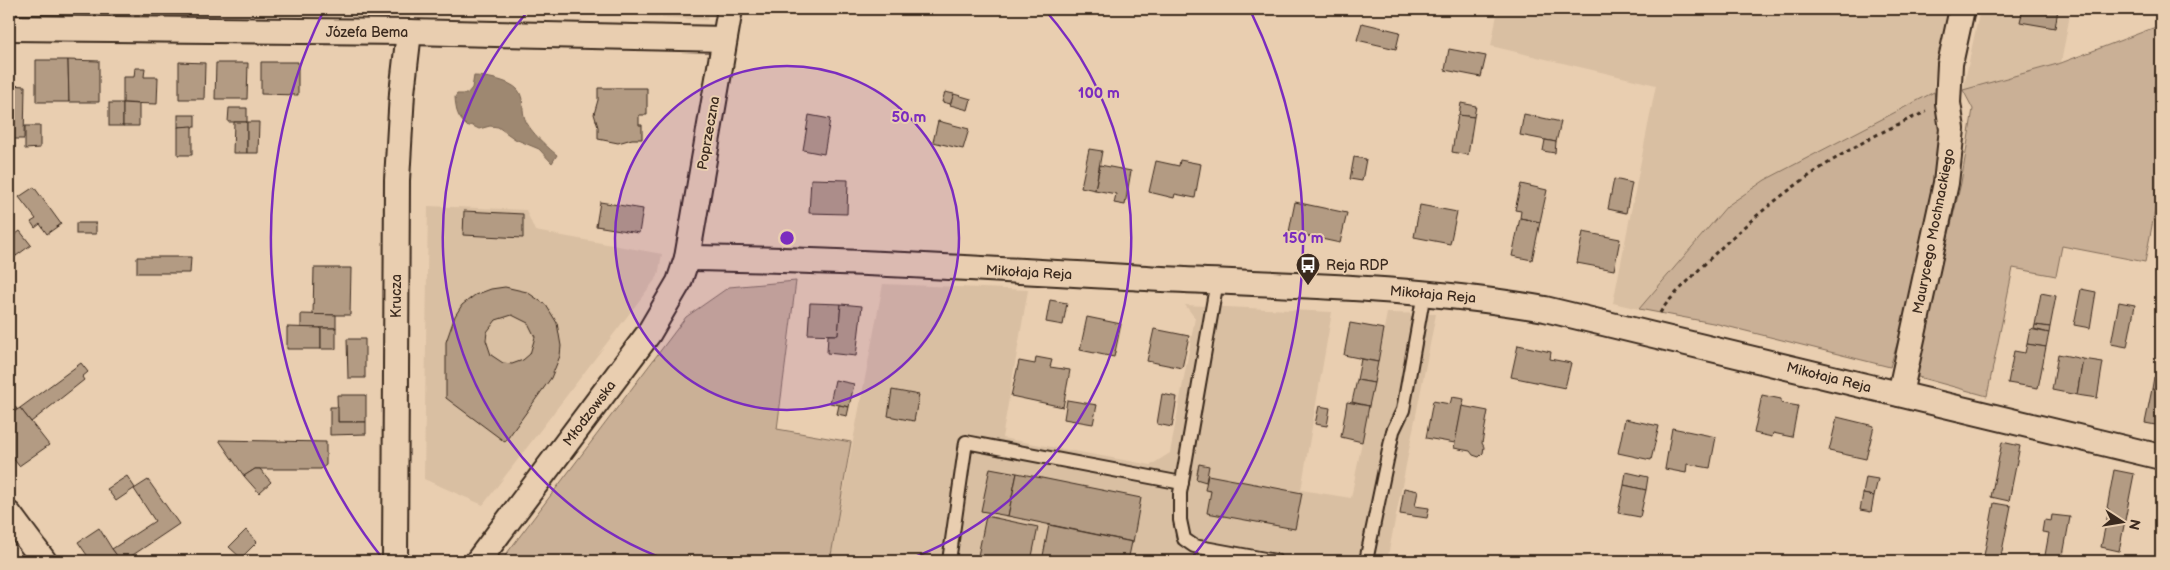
<svg xmlns="http://www.w3.org/2000/svg" width="2170" height="570" font-family="'Balsamiq Sans',sans-serif">
<rect width="100%" height="100%" fill="#e9ceb0"/>
<filter id="ink" filterUnits="userSpaceOnUse"><feTurbulence type="fractalNoise" baseFrequency=".02" numOctaves="2"/><feDisplacementMap in="SourceGraphic" scale="10" xChannelSelector="R" yChannelSelector="G"/><feConvolveMatrix kernelMatrix="1 2 1 2 8 2 1 2 1" color-interpolation-filters="sRGB"/></filter>
<g filter="url(#ink)">
<g fill="#d9bfa2">
<path d="M585 9H709L707 20 585 12Z"/>
<path d="M1498 9H1950L1934 81V92L1765 180 1727 206 1639 309 1613 303 1656 85 1491 46Z"/>
<path d="M1980 9H2071L2061 63 1963 90Z"/>
<path d="M428 206 526 210 535 231 662 254 658 276 483 505 424 479Z"/>
<path d="M883 284 1028 290 1002 438 1151 465 1170 453 1195 318 1185 305 1332 312 1301 490 1351 498 1387 313 1436 314 1387 561H830Z"/>
</g>
<g fill="#cab096" stroke="#826d5a">
<path d="M2161 25V179L2145 262 2062 246 2056 276 2013 268 1987 396 1918 377 1917 367 1961 183 1973 109 1963 90 2061 63Z"/>
<path d="M1934 92 1941 132 1939 153 1901 331 1890 367 1718 324 1639 309 1727 206 1765 180Z"/>
<path d="M796 281 777 429 851 442 830 561H501L686 317 729 287Z"/>
</g>
<path fill="#9e8871" stroke="#766250" d="M474 76C485 76 511 81 518 90 524 98 522 108 524 116 527 129 547 147 557 155L552 163 539 149 515 139 498 127 490 126 479 129 471 125 468 127C457 117 456 111 455 97L457 94H467L472 88Z"/>
<g fill="#b39b83" stroke="#3b2a1e" fill-rule="evenodd">
<path d="M2023 9H2058L2055 28 2020 22Z"/>
<path d="M1362 23 1400 32 1396 49 1357 40Z"/>
<path d="M1449 49 1486 56 1481 77 1445 70Z"/>
<path d="M36 60H68L69 102H36Z"/>
<path d="M68 60 99 61V102H69Z"/>
<path d="M179 62 205 63 204 99H179Z"/>
<path d="M261 62H298V95L261 94Z"/>
<path d="M216 63H248L247 99H215Z"/>
<path d="M135 68H145L144 77H158L157 104 123 103V77H134Z"/>
<path d="M9 85 25 86 24 139H9Z"/>
<path d="M598 88H647V115H639V125H642V139H632L618 143 598 139V127L594 114 598 100Z"/>
<path d="M945 92 954 94 951 104 942 102Z"/>
<path d="M954 94 971 99 968 110 950 105Z"/>
<rect x="109" y="103" width="14" height="23"/>
<path d="M123 103 139 104V126H123Z"/>
<path d="M1461 103 1476 106 1474 117 1459 115Z"/>
<path d="M229 108H247V122H228Z"/>
<path d="M1524 114 1561 122 1556 142 1520 135Z"/>
<rect x="178" y="115" width="17" height="12"/>
<path d="M809 115 830 119 824 154 803 150Z"/>
<path d="M1458 115 1474 117 1468 155 1452 152Z"/>
<path d="M938 121 969 129 963 149 933 142Z"/>
<path d="M234 122H247V153H233Z"/>
<path d="M247 122H259L258 153H247Z"/>
<path d="M25 126H40V148L25 149Z"/>
<path d="M192 126V155H178V127Z"/>
<path d="M1545 140 1556 142 1555 153 1543 151Z"/>
<path d="M1089 149 1102 151 1095 190 1081 187Z"/>
<path d="M1354 157 1366 159 1362 181 1350 179Z"/>
<path d="M1180 160 1201 164 1195 198 1175 194 1174 198 1149 192 1156 161 1179 166Z"/>
<path d="M1100 165 1131 171 1125 205 1114 203 1116 194 1095 190Z"/>
<path d="M811 179 848 180 847 214 809 213Z"/>
<path d="M1614 179 1632 183 1626 213 1608 209Z"/>
<path d="M1521 184 1547 190 1540 222 1520 218 1521 211 1515 210Z"/>
<path d="M34 187 61 224 47 234 40 224 35 228 31 222 36 219 19 197Z"/>
<path d="M600 202 643 209 639 233 596 226Z"/>
<path d="M1295 202 1347 213 1340 243 1289 232Z"/>
<path d="M1420 205 1457 212 1450 244 1414 237Z"/>
<path d="M464 211 523 214V238L463 235Z"/>
<path d="M1520 218 1540 222 1532 260 1512 256Z"/>
<rect x="76" y="223" width="20" height="11"/>
<path d="M20 231 31 245 16 256 9 246V239Z"/>
<path d="M1583 232 1620 239 1614 270 1577 263Z"/>
<path d="M9 246 16 256 9 262Z"/>
<path d="M137 257H191L190 273H137Z"/>
<path d="M314 268H351L350 315H313Z"/>
<path d="M505 287 527 292 546 305 557 323 561 346 560 356 551 378 505 442 446 398V342L455 316 462 305 475 295 491 289ZM512 315 528 323 535 337 530 354 523 360 512 364 503 363 491 355 486 340 487 332 496 320Z"/>
<path d="M2081 289 2096 292 2090 328 2074 325Z"/>
<path d="M2041 293 2056 296 2050 327 2035 325Z"/>
<path d="M1050 300 1067 303 1063 325 1046 322Z"/>
<path d="M2119 302 2135 305 2127 347 2111 344Z"/>
<path d="M810 303 841 304 838 335 808 334Z"/>
<path d="M841 304 862 306 856 356 827 353 828 335H838Z"/>
<path d="M301 314 336 315V328H301Z"/>
<path d="M1087 317 1121 324 1114 357 1080 350Z"/>
<path d="M1350 323 1384 329 1378 362 1344 355Z"/>
<path d="M2035 325 2050 327 2049 333 2034 329Z"/>
<path d="M287 327 321 328V349H287Z"/>
<rect x="321" y="328" width="15" height="21"/>
<path d="M1154 329 1189 336 1182 368 1147 361Z"/>
<path d="M2030 329 2049 333 2046 347 2027 344Z"/>
<path d="M347 339H365V378H348Z"/>
<path d="M2027 344 2046 347 2038 388 2008 383 2014 351 2025 353Z"/>
<path d="M1518 345 1551 352 1550 359 1571 363 1565 388 1511 377Z"/>
<path d="M2058 354 2083 359 2077 395 2052 390Z"/>
<path d="M1036 357 1052 360 1050 367 1070 370 1063 407 1011 396 1019 361 1035 364Z"/>
<path d="M1361 359 1378 362 1374 383 1357 380Z"/>
<path d="M2083 359 2103 362 2097 398 2077 395Z"/>
<path d="M81 363 88 372 82 377 84 380 31 422 20 408Z"/>
<path d="M2154 377 2161 379V391L2152 389Z"/>
<path d="M835 380 854 384 849 407 830 403Z"/>
<path d="M1357 380 1374 383 1369 406 1352 402Z"/>
<path d="M2152 389 2161 391V426L2145 423Z"/>
<path d="M892 390 919 395 914 421 888 416Z"/>
<path d="M1162 394 1177 397 1172 427 1157 424Z"/>
<path d="M337 395H366V422H338Z"/>
<path d="M1762 395 1781 399V403L1798 406 1792 437 1773 433 1772 437 1754 433Z"/>
<path d="M1452 397 1464 399 1455 443 1426 438 1433 401 1450 404Z"/>
<path d="M9 399 17 409 9 415Z"/>
<path d="M1067 400 1097 405 1093 424 1064 419Z"/>
<path d="M1347 402 1369 406 1362 442 1341 437Z"/>
<path d="M839 405 849 407 847 416 837 414Z"/>
<path d="M1319 406 1330 408 1327 426 1315 424Z"/>
<path d="M1462 406 1488 411 1482 443 1484 447 1483 453 1479 457 1473 455 1470 451 1454 448Z"/>
<path d="M330 407H338V422H366V434L330 435Z"/>
<path d="M20 408 49 445 19 466 9 453V415Z"/>
<path d="M1837 417 1874 426 1866 459 1829 451Z"/>
<path d="M1625 419 1659 426 1651 460 1618 453Z"/>
<path d="M1672 428 1716 437 1710 468 1687 464 1686 473 1665 469Z"/>
<path d="M219 440 326 442V465L321 469H255L244 476Z"/>
<path d="M2002 442 2020 446 2009 501 1991 497Z"/>
<path d="M1199 464 1209 466 1206 482 1196 479Z"/>
<path d="M990 468 1017 473 1008 516 981 511Z"/>
<path d="M255 469H260L271 482 259 493 244 476Z"/>
<path d="M2114 470 2134 474 2119 551 2101 547 2109 509 2107 508Z"/>
<path d="M1626 472 1648 477 1646 490 1624 485Z"/>
<path d="M1017 473 1141 498 1133 542 1008 516Z"/>
<path d="M1208 475 1302 493 1295 529 1207 513 1211 491 1205 490Z"/>
<path d="M127 476 135 488 116 501 107 489Z"/>
<path d="M1866 477 1878 479 1874 496 1863 494Z"/>
<path d="M148 480 179 524 124 561H121L112 549 155 521 134 489Z"/>
<path d="M1624 485 1646 490 1640 517 1618 513Z"/>
<path d="M1404 488 1418 491 1415 506 1429 508 1427 518 1400 514Z"/>
<path d="M1863 494 1874 496 1871 512 1860 510Z"/>
<path d="M1994 503 2011 506 2000 561H1983Z"/>
<path d="M2052 515 2070 517 2062 561H2044L2049 533 2042 532 2044 520 2051 521Z"/>
<path d="M986 516 1038 527 1031 561H977Z"/>
<path d="M1049 525 1132 542 1128 561H1042Z"/>
<path d="M99 528 112 549 121 561H91L78 542Z"/>
<path d="M246 530 257 542 241 558 229 547Z"/>
<path d="M133 555 139 561H124Z"/>
<path d="M1580 557 1603 561H1579Z"/>
</g>
<g fill="none" stroke-linecap="round" stroke-linejoin="round">
<defs>
<g id="service">
<path d="M1217 281 1180 493V520L1184 539 1194 546 1276 561"/>
<path d="M949 561 966 442 1182 483"/>
<path d="M1366 561 1393 431 1403 410 1424 293"/>
</g>
<g id="minor">
<path d="M9 28 409 32 724 39"/>
<path d="M687 258C846 260 1004 270 1162 279 1290 285 1419 287 1545 309L2161 457"/>
<path d="M1900 394 1946 183 1952 129 1948 103 1950 64 1962 9"/>
<path d="M9 514 44 561"/>
<path d="M395 561 397 180 402 93 409 32"/>
<path d="M478 561 649 333 679 282 687 258 730 9"/>
</g>
</defs>
<use href="#service" stroke="#3b2a1e" stroke-width="16"/>
<use href="#minor" stroke="#3b2a1e" stroke-width="28"/>
<path stroke="#3b2a1e" stroke-width="3" stroke-dasharray="4 4" stroke-linecap="butt" d="M1660 313C1668 299 1683 287 1693 276 1758 207 1838 148 1926 112"/>
<use href="#service" stroke="#e9ceb0" stroke-width="12"/>
<use href="#minor" stroke="#e9ceb0" stroke-width="24"/>
</g>
</g>
<circle cx="787" cy="238" r="172" fill="#7b2cbf" fill-opacity=".12"/>
<g fill="none" stroke="#7b2cbf" stroke-width="2.5">
<circle cx="787" cy="238" r="172"/>
<path d="M667 560A344 344 0 0 1 529 10M1045 10A344 344 0 0 1 907 560"/>
<path d="M383 559A516 516 0 0 1 323 12M1251 12A516 516 0 0 1 1191 559"/>
</g>
<defs>
<symbol id="bus-pin" viewBox="-11 -11 22 30"><path d="M0 17L-7.5 6A9.5 9.5 0 1 1 7.5 6Z" fill="#3b2a1e" stroke="#e9ceb0"/><path d="M-5-6H5V4H4V6H2V4H-2V6H-4V4H-5ZM-3.5-4V0h7V-4ZM-3.5 1.2v1.5H-2V1.2ZM2 1.2v1.5H3.5V1.2Z" fill="#fff"/></symbol>
</defs>
<g fill-rule="evenodd">
<use href="#bus-pin" x="1294" y="251" width="28" height="38"/>
</g>
<g text-anchor="middle" stroke-width="4" stroke-linejoin="round" paint-order="stroke">
<g font-size="14" fill="#3b2a1e" stroke="#e9ceb0">
<text x="367" y="37">Józefa Bema</text>
<text transform="translate(708 133) rotate(-80)" y="5">Poprzeczna</text>
<text transform="translate(1933 231) rotate(-79)" y="5">Maurycego Mochnackiego</text>
<text transform="translate(1029 272) rotate(3)" y="5">Mikołaja Reja</text>
<text transform="translate(1433 294) rotate(5)" y="5">Mikołaja Reja</text>
<text transform="translate(396 296) rotate(-90)" y="5">Krucza</text>
<text transform="translate(1829 377) rotate(14)" y="5">Mikołaja Reja</text>
<text transform="translate(589 413) rotate(-53)" y="5">Młodzowska</text>
</g>
<g font-size="14" fill="#3b2a1e" stroke="#e9ceb0" text-anchor="start">
<text x="1326" y="270">Reja RDP</text>
</g>
</g>
<circle cx="787" cy="238" r="8" fill="#7b2cbf" stroke="#e9ceb0" stroke-width="2.5"/>
<g font-size="15" text-anchor="middle" font-weight="bold" fill="#7b2cbf" stroke="#e9ceb0" stroke-width="4" stroke-linejoin="round" paint-order="stroke">
<text x="1099" y="98">100 m</text>
<text x="909" y="122">50 m</text>
<text x="1303" y="243">150 m</text>
</g>
<rect width="2170" height="570" fill="none" stroke="#e9ceb0" stroke-width="30"/>
<rect x="15" y="15" width="2140" height="540" fill="none" stroke="#3b2a1e" stroke-width="2" filter="url(#ink)"/>
<g transform="translate(2122 522) rotate(102)" stroke="#e9ceb0" stroke-width="4" paint-order="stroke">
<path d="M0-4L9 19L0 12L-9 19Z" fill="#3b2a1e"/>
<text y="-8" font-size="14" font-weight="bold" text-anchor="middle" fill="#3b2a1e">N</text>
</g>
</svg>
